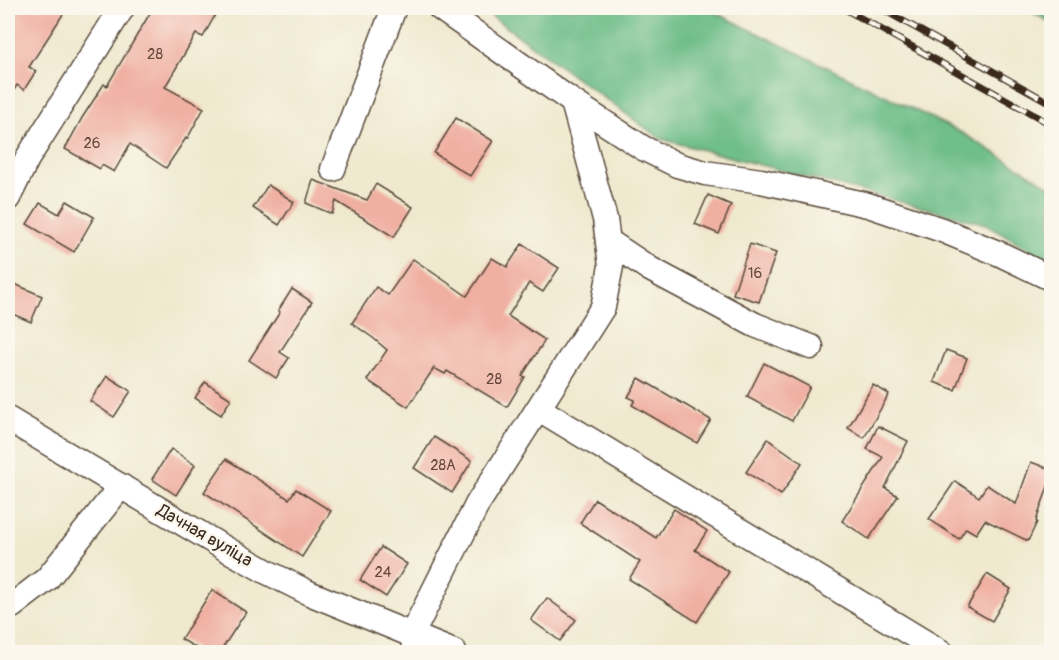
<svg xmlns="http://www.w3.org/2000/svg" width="1059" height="660" font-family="Pangolin,sans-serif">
<rect width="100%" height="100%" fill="#fbf7ec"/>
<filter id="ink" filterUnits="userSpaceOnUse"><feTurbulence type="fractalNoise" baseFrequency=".0167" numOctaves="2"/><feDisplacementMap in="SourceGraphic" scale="12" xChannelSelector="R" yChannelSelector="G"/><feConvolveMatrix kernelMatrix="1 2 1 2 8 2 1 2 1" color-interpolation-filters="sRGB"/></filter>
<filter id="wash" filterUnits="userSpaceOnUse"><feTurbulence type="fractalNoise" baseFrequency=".008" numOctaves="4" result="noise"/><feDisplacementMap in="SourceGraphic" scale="24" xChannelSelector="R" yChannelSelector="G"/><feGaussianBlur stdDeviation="1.35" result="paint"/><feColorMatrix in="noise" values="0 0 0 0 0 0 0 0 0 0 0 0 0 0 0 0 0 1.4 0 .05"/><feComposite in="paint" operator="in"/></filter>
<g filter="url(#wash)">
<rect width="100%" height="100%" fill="#efe9cf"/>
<g fill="#6fbe89" stroke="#557454" stroke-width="1.5">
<path d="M480 8H706L962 133 1051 187V262L986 224 661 139Z"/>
<path d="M1025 8H1051V23Z"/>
</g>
<g id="blocks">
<g fill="#efafa1">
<path d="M8 8H67L29 67 36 71 24 90 17 85 8 100Z"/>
<path d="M153 8H219L203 37 196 34 165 87 204 108 187 139 186 138 166 168 130 144 114 172 102 165 100 169 65 149 82 118 104 84 107 86Z"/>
<path d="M456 118 493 141 470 176 434 153Z"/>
<path d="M313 180 367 200 376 184 413 207 394 237 336 201 332 214 306 203Z"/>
<path d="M268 185 294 202 279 225 253 208Z"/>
<path d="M708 195 731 205 719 234 695 224Z"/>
<path d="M67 201 94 217 74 252 27 224 40 203 59 214Z"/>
<path d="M522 244 559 268 543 292 529 283 508 316 545 340 522 376 525 377 507 407 447 371 445 374 434 368 408 407 367 380 387 350 373 338 352 323 376 287 388 295 413 259 467 296 492 258 507 267Z"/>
<path d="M750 244 776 253 759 302 733 294Z"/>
<path d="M8 281 42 296 31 322 8 312Z"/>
<path d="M292 289 312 302 280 352 289 358 276 378 249 360 280 312 278 311Z"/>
<path d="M946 350 967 358 955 390 934 382Z"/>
<path d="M764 363 810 387 792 421 747 397Z"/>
<path d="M107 376 131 391 114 417 90 401Z"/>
<path d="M639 378 711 420 697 443 632 405 635 400 628 397Z"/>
<path d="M205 382 231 399 221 415 195 398Z"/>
<path d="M873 385 889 394 864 438 848 428Z"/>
<path d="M878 426 908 441 885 488 898 496 869 539 842 521 883 457 867 449Z"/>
<path d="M434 437 472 461 452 493 414 468Z"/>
<path d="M768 439 802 463 781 495 746 472Z"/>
<path d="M171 449 195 465 176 495 152 479Z"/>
<path d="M226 459 289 499 296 489 331 511 302 557 204 492Z"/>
<path d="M1031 462 1052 470V475L1036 521 1037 522 1028 541 985 520 976 534 966 528 959 539 929 519 955 481 979 497 987 485 1016 504Z"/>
<path d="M595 499 656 538 674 509 707 531 695 550 729 572 697 622 629 579 640 562 580 523Z"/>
<path d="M381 547 407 564 386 597 360 580Z"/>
<path d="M987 574 1011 589 992 621 967 607Z"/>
<path d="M212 590 246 612 220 652H203L181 639Z"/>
<path d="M547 598 576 620 560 641 531 620Z"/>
</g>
</g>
</g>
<g filter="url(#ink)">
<use href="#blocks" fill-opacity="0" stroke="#564739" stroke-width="1.5"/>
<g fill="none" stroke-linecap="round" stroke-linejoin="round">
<defs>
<g id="minor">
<path d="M440 8 573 102 643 148 677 165 705 173 761 181 868 205 942 230 1000 254 1052 279"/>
<path d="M333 169 394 8"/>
<path d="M8 198 27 159 122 8"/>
<path d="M608 241 650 269 755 325 811 347"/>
<path d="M539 409 941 652"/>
<path d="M8 419 221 546 269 573 309 593 454 652"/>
<path d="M12 606 47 579 121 486"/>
<path d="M415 652 412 634 478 503 603 307 611 266 605 219 573 102"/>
</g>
</defs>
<use href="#minor" stroke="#564739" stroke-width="27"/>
<use href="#minor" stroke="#fff" stroke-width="24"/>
<defs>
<g id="rail">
<path d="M843 8 1052 125"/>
<path d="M880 8 1052 104"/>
</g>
</defs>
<use href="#rail" stroke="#3b2a1e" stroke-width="7"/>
<use href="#rail" stroke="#fbf7ec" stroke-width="4.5" stroke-dasharray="14" stroke-linecap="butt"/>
</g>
</g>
<g text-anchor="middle" stroke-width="5" stroke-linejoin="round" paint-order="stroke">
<g font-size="15" fill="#684b3f">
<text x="155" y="59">28</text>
<text x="92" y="148">26</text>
<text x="755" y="278">16</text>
<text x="494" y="384">28</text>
<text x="443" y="470">28А</text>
<text x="383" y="577">24</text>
</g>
<g font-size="18" fill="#3b2a1e" stroke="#fbf7ec">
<text transform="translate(205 535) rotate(30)" y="6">Дачная вуліца</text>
</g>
</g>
<rect width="1059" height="660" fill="none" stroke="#fbf7ec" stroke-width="30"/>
</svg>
